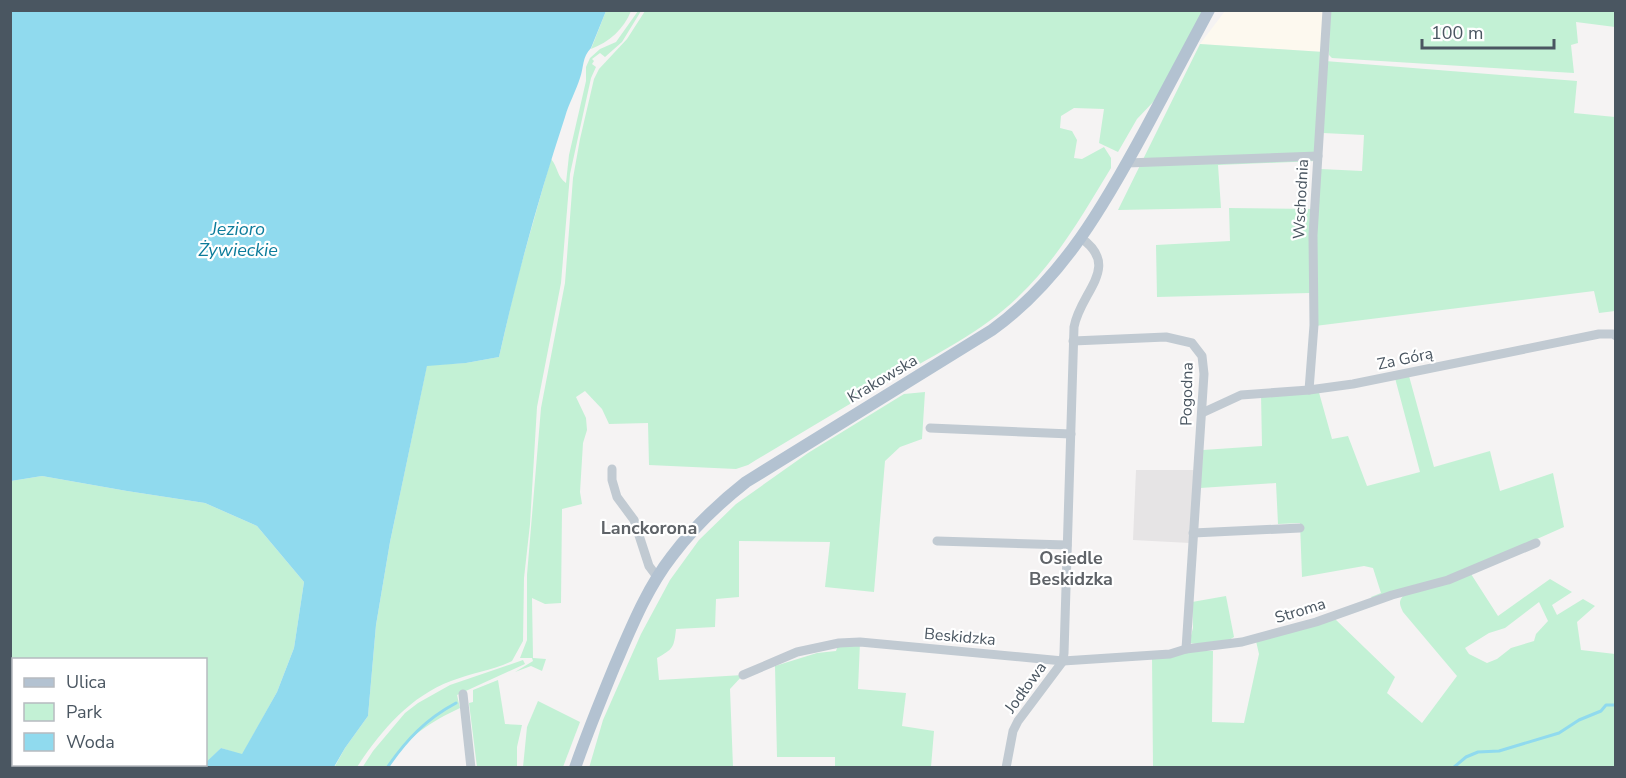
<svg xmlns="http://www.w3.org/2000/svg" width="1626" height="778" font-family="'Nunito Sans',sans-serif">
<rect width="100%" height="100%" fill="#f5f3f3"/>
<path fill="#fdf9ef" d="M1225 11H1325L1324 52 1200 44Z"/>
<path fill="#e6e4e5" d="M1136 470H1195L1190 543 1133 540Z"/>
<g fill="#c3f1d5" fill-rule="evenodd">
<path d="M606 11H631C624 29 609 42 591 49Z"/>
<path d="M638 11H641L622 42 605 57 600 53 592 59 594 61 592 64 596 67 591 78 570 174 561 283 537 407 530 524 524 578 523 641 512 661C493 670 471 673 451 681 409 697 381 731 357 767L334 768 345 748 368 716 376 625 390 542 427 365 466 363 499 357 516 283 551 159C558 167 557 177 566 183L569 155 586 81V67L590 58 600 49 616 42Z"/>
<path d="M645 11H1203L1156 99 1137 119 1118 152 1099 143 1104 109 1074 108 1061 116 1060 128 1072 131 1077 140 1074 158 1082 159 1104 147 1111 158V168C1083 214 1057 260 1018 297 982 332 936 354 893 379 844 407 796 436 748 465L736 469 649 465 648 423 609 424 602 409 585 391 576 397 586 418 587 430 583 443 580 492 582 504 562 509 561 603 545 604 532 598 533 658 546 659 542 671 531 666 515 672 533 661 532 658H520L527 640V575L541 408 565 283 573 178 580 139 594 79 599 69 627 39Z"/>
<path d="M1330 11H1615V27L1576 22 1578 43 1571 45 1574 73 1332 58 1329 55Z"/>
<path d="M1200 44 1324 52 1325 61 1577 81 1574 113 1615 117V311L1599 313 1594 291 1315 326 1314 261 1321 169 1362 171 1364 135 1323 133 1316 161 1218 165 1221 208 1118 210Z"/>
<path d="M1229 208 1313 209 1310 293 1157 297 1156 245 1230 241Z"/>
<path d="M1409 376 1434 467 1490 451 1500 491 1553 473 1564 527 1449 578 1373 600 1371 597 1381 593 1373 568 1364 566 1302 577 1300 523 1278 524 1276 483 1200 488 1203 450 1262 446 1261 394 1318 389 1332 439 1348 436 1367 486 1420 472 1395 378Z"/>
<path d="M925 392 922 439 900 447 885 461 874 592 825 587 830 542 739 541V597L716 599 715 627 676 629C674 648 673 649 657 658L659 680 743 675 730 689 733 767 589 768 603 720 641 634 670 580 699 540 736 504 808 453 904 394Z"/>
<path d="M42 476 127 491 205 503 257 526 304 582 294 648 277 692 242 755 221 748 206 763V660H14V764L204 765 201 768H11V481Z"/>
<path d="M1471 574 1498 616 1550 579 1572 592 1552 605 1557 615 1583 599 1595 606 1577 622 1581 650 1615 654V767H1153L1152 656 1186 649 1213 651 1212 722 1244 723 1259 654 1256 641 1335 619 1395 677 1387 693 1422 723 1457 676 1403 612C1400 605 1398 602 1403 596ZM1539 602 1548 621 1536 634 1534 641 1511 648 1497 659 1487 663 1469 654 1465 648 1489 633 1505 628Z"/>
<path d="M1226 596 1234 637 1229 640 1197 644 1189 643 1193 628 1192 602Z"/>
<path d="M860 642 858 689 906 693 902 726 934 731 931 767H835V757H777L775 666 817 653 836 651 839 643Z"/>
<path d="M523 660 525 664 457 695 460 708C432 721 403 739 389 767L362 768 373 751 405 713 418 703 450 685Z"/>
<path d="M498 680 505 724 522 725 517 747V767H477L469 703 473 702V690Z"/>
<path d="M538 701 580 722 563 767H523L527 727Z"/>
</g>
<path fill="#90daee" d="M11 10 606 11 591 48C582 57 584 67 580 78 576 91 569 103 565 117 539 196 517 276 499 357L466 363 427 366 390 542 376 625 368 716 345 748 334 767H201L221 748 242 754 277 692 294 648 304 582 257 526 205 503 127 491 42 476 11 481Z"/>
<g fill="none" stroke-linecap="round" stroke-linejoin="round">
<g stroke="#90daee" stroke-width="3">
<path d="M387 768C406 740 426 719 456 703"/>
<path d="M1453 768 1466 757 1478 752 1499 751 1559 733 1579 720 1601 711 1606 705H1616"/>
</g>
<g stroke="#c1cad2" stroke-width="9">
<path d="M1127 163 1318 156"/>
<path d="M1073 341 1166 337 1192 343 1202 356 1204 374 1186 649"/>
<path d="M1309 390 1314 325 1313 235 1327 10"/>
<path d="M1202 413 1241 395 1309 390 1353 384 1599 334H1613L1616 336"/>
<path d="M930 428 1071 434"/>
<path d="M612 469V480L617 497 634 520 649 566 658 578"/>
<path d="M1193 533 1300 528"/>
<path d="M937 541 1067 545"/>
<path d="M743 675 797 652 839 643 860 642 1063 661 1170 654 1186 649 1242 642 1316 622 1392 595 1448 580 1536 543"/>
<path d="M463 694 471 768"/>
<path d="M1006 768 1013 731 1018 721 1063 661 1064 653 1074 327C1080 292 1122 267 1081 238"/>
</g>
<path stroke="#b3c2d1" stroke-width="12" d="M575 768C587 733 601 699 615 665 631 628 647 588 672 556 693 528 718 504 746 482L992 330C1063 279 1106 202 1146 128 1167 89 1188 50 1209 10"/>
</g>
<g text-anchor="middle" stroke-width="4.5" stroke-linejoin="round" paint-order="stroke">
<g font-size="16" fill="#4a5661" stroke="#fff">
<text transform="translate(1300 199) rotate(-87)" y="6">Wschodnia</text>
<text transform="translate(1405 358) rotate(-12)" y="6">Za Górą</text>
<text transform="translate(882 378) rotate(-31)" y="6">Krakowska</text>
<text transform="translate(1186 394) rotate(-89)" y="6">Pogodna</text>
<text transform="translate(1300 610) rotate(-17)" y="6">Stroma</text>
<text transform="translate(960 636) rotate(5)" y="6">Beskidzka</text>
<text transform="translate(1025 687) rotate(-54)" y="6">Jodłowa</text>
</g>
<g font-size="18" font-style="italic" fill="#0c7c9b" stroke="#fff">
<text x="238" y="235">Jezioro<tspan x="238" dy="21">Żywieckie</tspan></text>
</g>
<g font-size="18" font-weight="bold" fill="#5f6368" stroke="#fff">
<text x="649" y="534">Lanckorona</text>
<text x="1071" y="564">Osiedle<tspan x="1071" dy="21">Beskidzka</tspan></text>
</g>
</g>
<rect width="1626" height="778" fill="none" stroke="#4a5661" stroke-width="24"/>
<rect x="12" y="658" width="195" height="108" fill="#ffffff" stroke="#b7bbc0" stroke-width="1.5"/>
<rect x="24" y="678" width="30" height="9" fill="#b3c2d1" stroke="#b7bbc0" stroke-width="1.5"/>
<text x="66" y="688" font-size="18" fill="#4a5661">Ulica</text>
<rect x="24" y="703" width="30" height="18" fill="#c3f1d5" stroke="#b7bbc0" stroke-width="1.5"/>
<text x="66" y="718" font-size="18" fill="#4a5661">Park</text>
<rect x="24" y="733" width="30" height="18" fill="#90daee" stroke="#b7bbc0" stroke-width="1.5"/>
<text x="66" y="748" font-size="18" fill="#4a5661">Woda</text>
<path d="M1422 39v9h132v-9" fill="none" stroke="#4a5661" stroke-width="3"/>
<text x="1431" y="39" font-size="18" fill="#4a5661" stroke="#ffffff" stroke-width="4.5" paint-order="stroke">100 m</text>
</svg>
